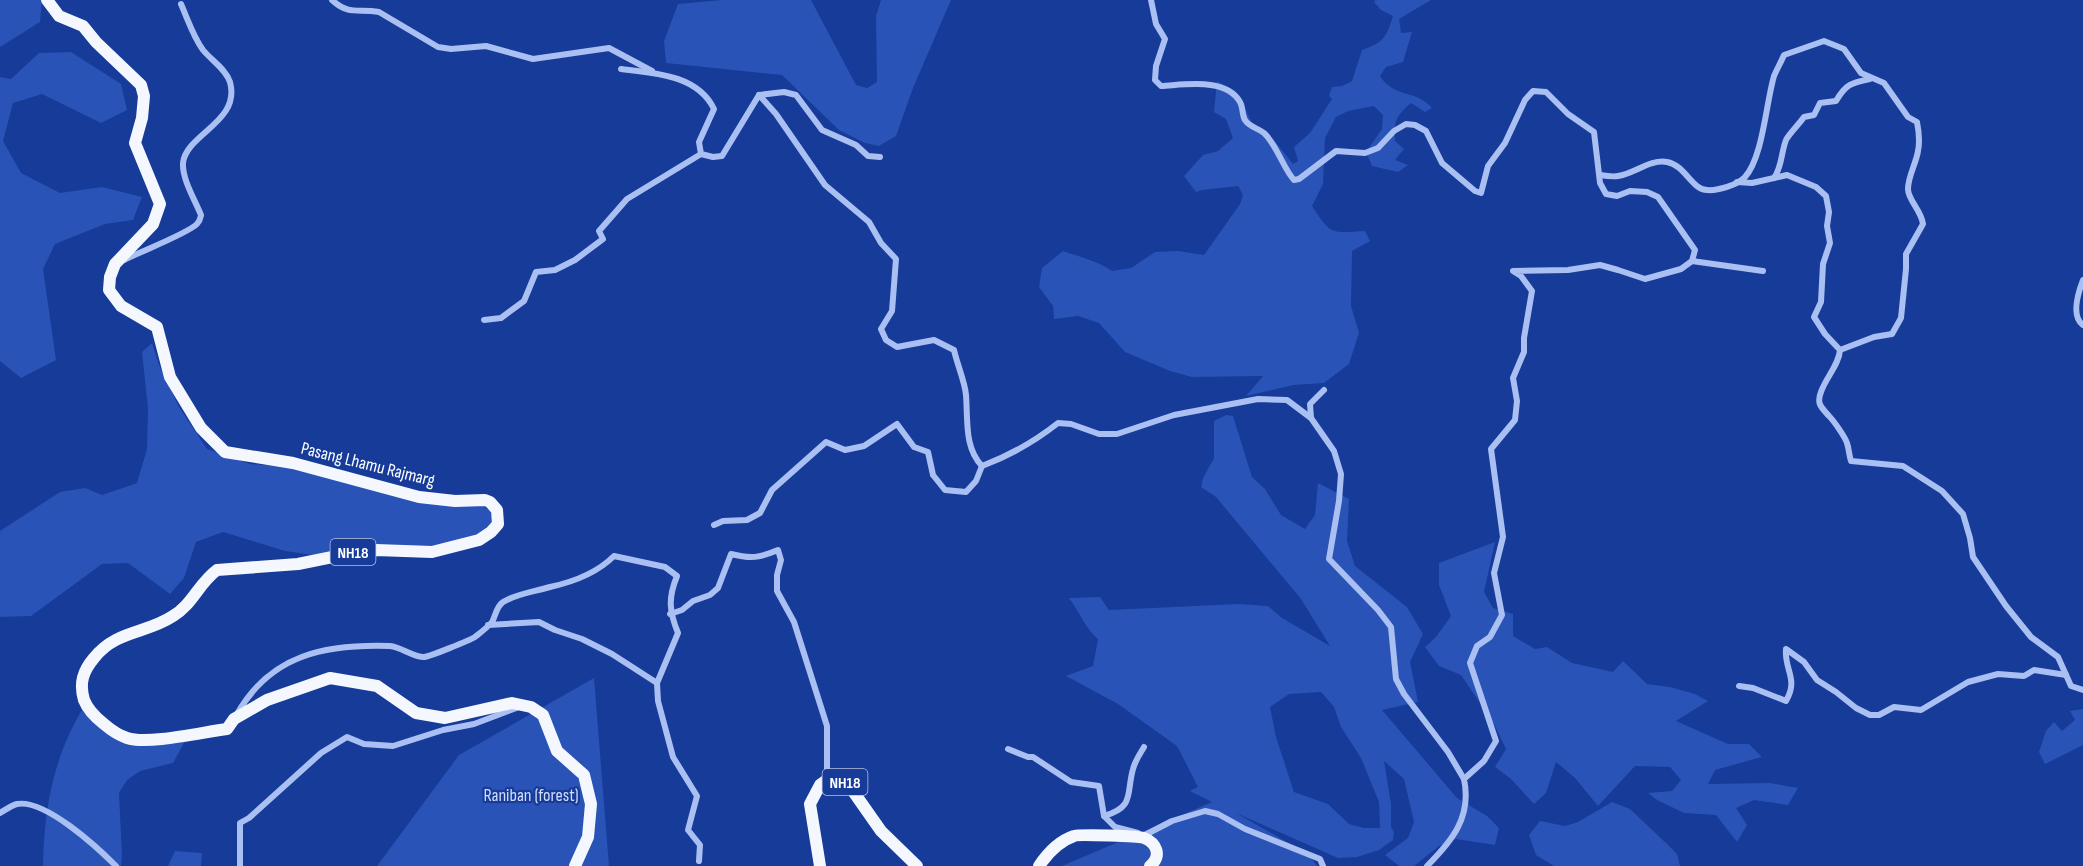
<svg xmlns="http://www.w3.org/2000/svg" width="2083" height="866" font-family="'Sofia Sans Condensed',sans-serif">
<rect width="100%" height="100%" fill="#163b99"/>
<g fill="#2953b6" fill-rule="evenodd">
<path d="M0 0H42L40 22 0 47Z"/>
<path d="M722 0H811L856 85 867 88 877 82 876 16 881 0H951L913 88 896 136 879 146 865 143 839 130 782 75 666 63 664 41 678 4Z"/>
<path d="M1375 0H1431L1399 19 1401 33 1412 32 1403 62 1386 67 1380 76C1395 99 1416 89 1432 108L1425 112 1411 103C1395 117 1394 121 1395 141L1404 149 1395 160 1408 165 1398 172 1372 166 1366 152 1382 129 1383 115 1374 106 1348 111 1336 117 1325 138 1323 184 1312 206C1331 235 1330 233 1365 231L1370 241 1352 251 1351 306 1359 333 1349 364 1324 383 1293 385 1246 396 1263 376 1192 377 1170 371 1125 352 1099 323 1078 316 1054 319 1053 306 1039 287 1042 268 1063 251C1078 256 1100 262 1112 271L1131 268 1155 252 1178 251 1204 255 1240 204 1243 195 1238 186 1202 190 1196 192 1184 176 1203 155 1218 151 1233 138 1226 119 1214 112 1217 81 1234 90 1241 99 1252 123 1274 140 1293 164 1298 161 1294 147 1310 133 1332 99 1329 96 1332 87 1342 86 1352 81 1362 50C1384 42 1386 38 1393 16L1381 10 1374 2Z"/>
<path d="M71 52 121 84 127 110 101 123 42 94 13 103 3 141 21 173 60 193 102 187 142 197 133 220 105 224 55 244 43 269 56 360 21 378 0 361V77L11 79 39 53Z"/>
<path d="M152 343 159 365 179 407 207 449 250 464 296 467 480 505 490 510 493 519 487 528 475 535 430 548 378 545 356 546 313 555 285 551 223 532 196 542 184 578 170 594 128 563 102 564 31 616 0 617V531L60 492 85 488 102 495 137 483 147 449 148 408 142 352Z"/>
<path d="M1226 415 1233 416 1252 477 1265 489 1281 515 1305 529 1315 515 1318 483 1349 499 1347 541 1355 566 1407 607 1423 634 1410 662 1418 702 1382 710 1457 798 1487 816 1499 828 1495 845 1456 839 1439 846 1414 866H1399L1385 855 1408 838 1414 822 1404 779 1384 761 1391 804V827L1394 832 1393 840 1379 850 1357 857 1338 858 1236 813 1308 854 1317 866H1062L1212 802 1190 791 1198 787 1177 746 1118 704 1066 676 1093 666 1098 639C1083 625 1081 614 1069 598L1100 597 1109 610 1239 604 1268 606 1282 618 1330 646 1301 599 1216 497 1201 487 1203 478 1214 458V421ZM1321 692 1334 707 1341 727 1361 758 1379 802 1380 828H1364L1349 824 1328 804 1294 792 1276 737 1270 707 1289 694Z"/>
<path d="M1495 542 1484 592 1493 608 1513 614V636L1535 649 1547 647 1572 663 1613 672 1623 661 1647 684 1670 687 1695 694 1708 701 1676 721 1728 744H1749L1762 757 1715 770 1708 784 1770 783 1798 788 1788 805 1754 800 1736 808 1747 825 1737 842 1716 815 1684 813 1657 800 1648 793 1672 791 1681 780 1670 767 1635 766 1598 806 1575 778 1556 762 1546 793 1534 804 1511 779 1495 767 1506 749 1494 724 1461 675 1439 666 1425 647 1436 637 1451 616 1439 585V563Z"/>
<path d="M594 678 609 866H377L459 755Z"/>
<path d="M2083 709V745L2045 764 2039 752 2046 731 2054 722 2062 731 2075 720 2070 711Z"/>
<path d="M82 710C94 721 108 738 123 743 138 748 169 742 185 741L173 763 140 771 127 780 119 793 122 855 121 866H43C44 810 53 758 82 710Z"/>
<path d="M1612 802 1630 809 1666 843 1677 854 1680 866H1554L1536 855 1529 835 1540 821 1565 826 1578 822Z"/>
<path d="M175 851 202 853 201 866H168Z"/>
</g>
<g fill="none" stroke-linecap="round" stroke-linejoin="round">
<g stroke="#aabff2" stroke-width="6">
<path d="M332 0C349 16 359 8 379 12L438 47 451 49 486 46 533 59 609 48 652 71"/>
<path d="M1151 0 1156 24 1165 39 1156 66 1155 80 1161 86C1184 85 1226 77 1240 102 1243 107 1242 115 1245 120 1249 127 1258 128 1264 133 1277 145 1283 168 1294 180L1299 179 1336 151 1365 153 1378 148 1394 131 1406 124 1415 125 1426 131 1442 163 1475 191 1481 193 1488 166 1505 143 1525 100 1533 91 1546 92 1568 114 1594 132 1600 183 1606 194 1617 196 1630 191 1647 192 1658 197 1695 250 1692 261 1681 269 1645 279 1618 270 1600 265 1568 270 1513 271 1521 276 1532 291 1524 338V352L1513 378 1517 401 1515 420 1491 449 1503 537 1494 573 1502 615 1490 637 1477 646 1470 663 1496 741 1484 761 1464 779C1472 817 1452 841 1427 866"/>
<path d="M621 69C655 73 698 75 714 109L699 142 701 154 713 157 722 156 759 95 776 114 825 185 869 222 881 243 896 259 892 311 881 329 886 340 897 347 934 340 954 350C957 364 965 382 966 395 968 420 964 447 982 466 1011 455 1034 442 1058 423L1071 424 1099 434H1117L1174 415 1258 399 1287 400 1311 418 1334 451 1341 474 1339 501 1329 559 1378 610 1391 627 1396 679 1404 694 1448 752 1464 779"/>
<path d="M759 95 784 92 796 95 822 130 856 145 868 156 880 157"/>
<path d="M1600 175C1606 176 1613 177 1618 176 1634 174 1650 159 1667 162 1685 165 1692 190 1707 190 1717 191 1738 185 1745 177 1763 157 1766 103 1774 76 1777 69 1781 62 1784 55L1824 41 1844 49 1861 73 1884 83 1908 117 1917 122C1919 132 1920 141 1918 151 1916 164 1908 176 1908 189 1908 200 1921 210 1923 224L1906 254V269L1901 318 1892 334 1874 337 1840 350"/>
<path d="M1774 178C1782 167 1781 153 1786 140 1788 135 1800 123 1804 117L1814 115 1820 103 1836 101C1846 84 1851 83 1870 79"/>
<path d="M1737 182 1752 183 1787 175 1816 187 1826 196 1829 212 1827 226 1830 243 1823 264 1821 302 1814 317 1825 334 1840 350C1839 365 1826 377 1821 392 1816 404 1822 408 1829 416 1834 421 1845 437 1847 443 1849 449 1849 455 1851 461L1903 466 1942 491 1963 514 1970 538 1973 557 2006 606 2031 637 2058 657 2071 686 2083 690"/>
<path d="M124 260C139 252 187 234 197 224 200 221 200 220 201 215 195 200 182 179 183 163 186 134 241 122 230 82 226 69 211 60 203 50 193 36 188 20 181 4"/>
<path d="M1692 261 1763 271"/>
<path d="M2083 280C2078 293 2071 316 2083 325"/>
<path d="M484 320 501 318 524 301 536 272 555 270 575 260 603 239 599 231 627 199 701 154"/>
<path d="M1311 418 1310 404 1324 390"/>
<path d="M714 525 723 521 747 520 760 513 772 490 826 442 845 450 864 446 897 424 914 447 928 452 933 475 945 490 966 492 976 481 982 466"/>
<path d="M670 614 682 610 693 601 710 595 718 588 731 554C751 559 759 558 778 550L781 560 777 575V591L794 622 827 726V780"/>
<path d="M657 683 658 701 673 757 697 796 688 830 700 845 699 861"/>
<path d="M1739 686 1753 688 1786 701C1799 679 1784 670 1786 649L1804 662 1817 680 1836 692 1856 708 1870 715H1879L1894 707 1921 710 1968 682 1998 674 2024 676 2034 670 2066 675"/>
<path d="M237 714C271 654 326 644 390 646 401 647 413 657 424 657 429 657 470 640 475 637 480 633 488 627 492 622 496 615 496 607 503 602 518 593 533 592 550 587 573 582 597 573 614 556L665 567 677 576C668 598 669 611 678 633L657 683 612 654 582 639 555 630 539 622 488 625"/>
<path d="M1008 749 1028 757H1033L1071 782 1099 786 1104 816 1115 827 1138 833"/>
<path d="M0 813C5 810 12 805 17 804 45 799 97 847 116 866"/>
<path d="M1104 816C1135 807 1126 794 1133 769 1135 761 1140 754 1144 747"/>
<path d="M1143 836 1172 821 1205 811 1218 814 1245 829 1320 859 1323 866"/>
<path d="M240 866V823L249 818 321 753 347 737 364 744 393 746 443 730 474 724 519 707"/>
</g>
<g stroke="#f5f7ff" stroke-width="12">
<path d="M47 0 59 16 83 26 96 42 141 85 144 96 142 118 135 143 160 204 153 224 115 264 110 277 109 290 121 306 157 327 170 377 201 428 225 452 293 463 419 497 455 501 485 500 490 502 497 510 498 524 491 532 479 540 432 552 376 550 357 552 298 564 217 570C199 583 192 605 173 616 146 634 116 630 94 658 83 671 79 683 84 700 88 710 95 717 104 724 111 730 118 735 127 738 148 745 203 732 227 729L234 719 267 700 330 678 377 686 416 713 445 718 512 703 531 707 543 715 557 751 584 775 591 804 588 837 575 866"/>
<path d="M820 866 810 804 820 785 827 780 836 779 848 784 881 831 917 866"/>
<path d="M1039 866C1047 854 1059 841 1074 836 1078 834 1140 836 1144 838 1157 843 1162 856 1150 866"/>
</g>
</g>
<g text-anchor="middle" stroke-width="4.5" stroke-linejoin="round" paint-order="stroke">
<g fill="#163b99" stroke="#b9c4e0" stroke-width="1.5">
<rect x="330.5" y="539" width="45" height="26" rx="4.5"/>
<rect x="822.5" y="769" width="45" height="26" rx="4.5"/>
</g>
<g font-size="16" font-weight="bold" fill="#fff">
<text x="353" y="558">NH18</text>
<text x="845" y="788">NH18</text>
</g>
<g font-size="18" fill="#fff" stroke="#163b99">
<text transform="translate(368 464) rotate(14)" y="6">Pasang Lhamu Rajmarg</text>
</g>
<g font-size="18" fill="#d2defc" stroke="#163b99">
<text x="531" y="801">Raniban (forest)</text>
</g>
</g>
</svg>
